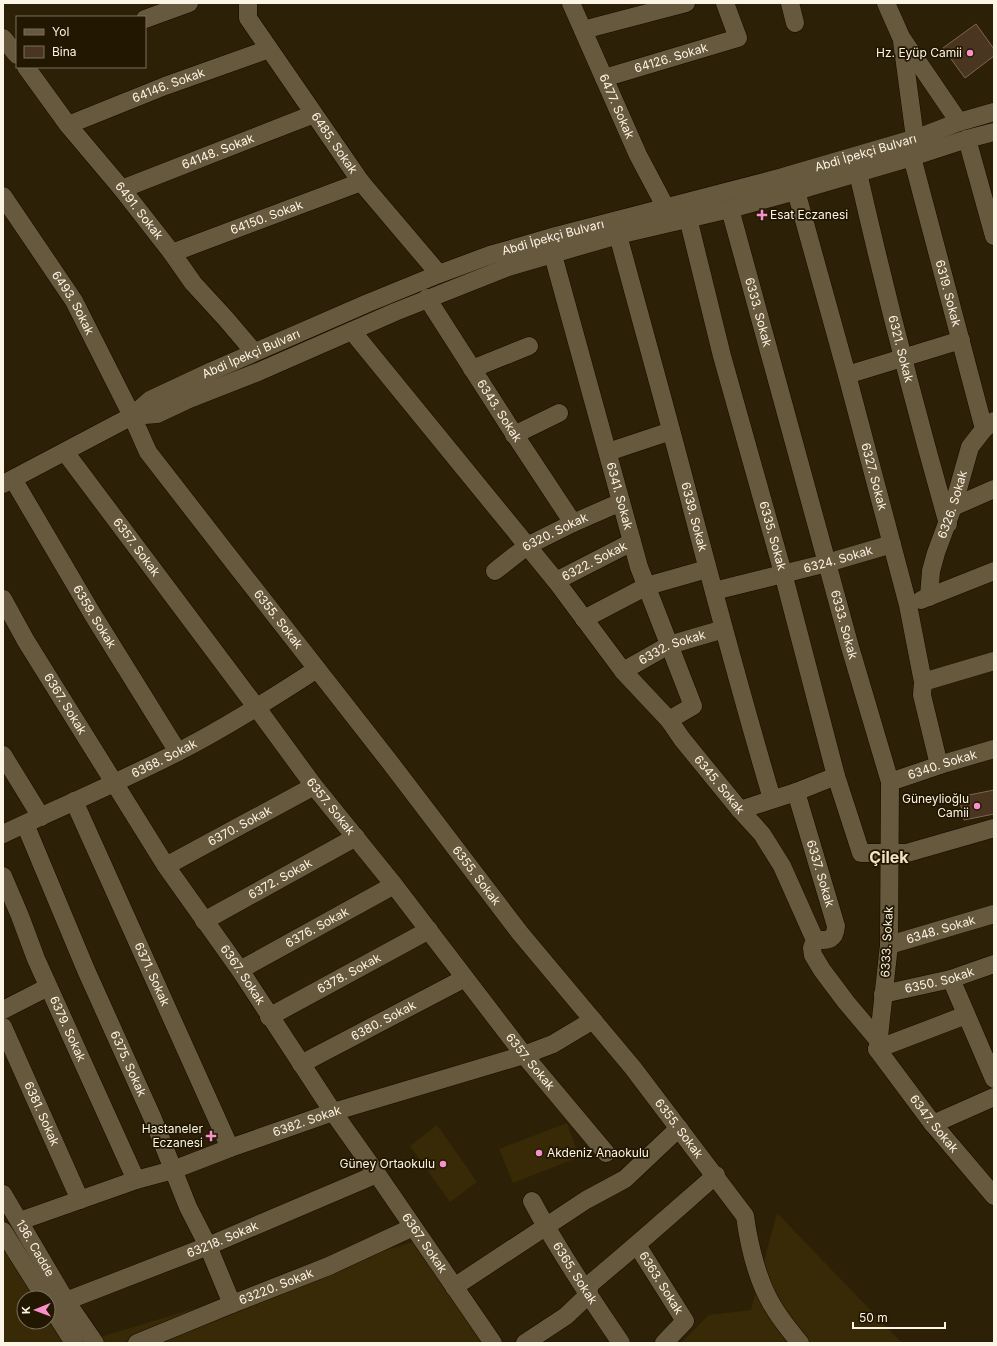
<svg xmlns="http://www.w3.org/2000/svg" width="997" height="1346" font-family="Inter,sans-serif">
<rect width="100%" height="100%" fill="#2c2106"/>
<g fill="#382a06" fill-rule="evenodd">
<path d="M567 1123 579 1157 513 1183 499 1149Z"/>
<path d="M437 1125 477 1182 450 1202 410 1146Z"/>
<path d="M777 1213 902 1343H681L709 1315 751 1310Z"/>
<path d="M3 1232 81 1343 423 1239 481 1343H3ZM24 1298H48V1322H24Z"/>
</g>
<g fill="#4a3520" stroke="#7d6650">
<path d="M976 24 994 49V56L965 78 943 48Z"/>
<path d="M994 790V814L964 820 959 797Z"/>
</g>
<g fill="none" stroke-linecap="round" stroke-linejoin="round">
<defs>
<g id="minor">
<path id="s1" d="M248 3V18L361 182 439 274"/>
<path id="s2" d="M571 3 638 155 666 208"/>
<path d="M790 3 795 23"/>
<path d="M886 3 901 37 959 122"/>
<path d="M145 19 189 3"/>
<path d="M583 30 686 3"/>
<path d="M3 38 17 55"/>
<path d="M902 41 915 138"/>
<path id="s3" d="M26 67 68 125 122 189 172 253 193 283 226 319 254 352"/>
<path id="s4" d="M604 78 738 38 725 3"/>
<path id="s5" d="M68 125 165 86 269 49"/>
<path d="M967 139 994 236"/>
<path id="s6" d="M912 157 984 429"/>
<path id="s7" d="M858 173C885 291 915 408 948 524"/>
<path id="s8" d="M122 189 314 114"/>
<path id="s9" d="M796 191 847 375 908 605 923 682 922 695 939 765"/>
<path id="s10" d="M3 196 74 301 132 416 148 452 238 568 389 761 520 933 633 1068 745 1216C749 1245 758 1283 774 1308 781 1320 791 1332 800 1343"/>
<path id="s11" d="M730 209 850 647 890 782 889 945 878 1046"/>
<path id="s12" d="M688 218 722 356 783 573 836 776 861 853H907L994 828"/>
<path id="s13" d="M618 235C643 328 669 420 693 513 718 608 744 704 772 799"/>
<path id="s14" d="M172 253 361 182"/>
<path id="s15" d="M553 255 639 567 693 706 669 720"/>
<path id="s16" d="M427 298 507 423 573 523"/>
<path id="s17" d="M352 331 556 581 623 671 669 720 682 739 740 810 762 834 782 866 815 940 812 948 813 955 822 970 846 1002 878 1040"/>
<path d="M472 369 529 346"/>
<path d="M847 375 961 340"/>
<path d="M132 416 157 414 189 399 258 372 395 312 508 267 618 235 730 209 796 191 912 157 967 139 994 132"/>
<path d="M514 435 559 413"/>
<path id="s18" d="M65 452 257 708 314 786 394 885 524 1055 606 1153"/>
<path d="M608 452 671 431"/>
<path id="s19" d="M13 479 93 615 178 752"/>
<path id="s20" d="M3 484 132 416 150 400 212 371 368 303 439 274 490 255 556 236 783 177 920 137 959 122 994 112"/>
<path d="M953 507 994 489"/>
<path id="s21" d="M495 571 527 546 573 523 621 502"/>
<path id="s22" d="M556 581 632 542"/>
<path id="s23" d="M714 591 827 563 892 544"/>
<path id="s24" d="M929 597 931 571 936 553 953 507 970 447 984 429 994 421"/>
<path id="s25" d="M3 599 26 641 166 866 240 970 333 1112 377 1174 493 1343"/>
<path d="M921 600 994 571"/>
<path d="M584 619 647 586 707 569"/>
<path id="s26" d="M623 671 669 645 724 629"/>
<path d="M923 682 994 661"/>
<path d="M3 755 41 817"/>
<path id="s27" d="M890 782 946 763 994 749"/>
<path id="s28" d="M796 792 836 926C835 941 828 940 815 940"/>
<path id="s29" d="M74 801 230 1148"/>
<path d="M740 810 796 792 836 776"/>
<path id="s30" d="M25 824 86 970 153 1119 188 1207 208 1246 232 1304"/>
<path id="s31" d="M3 834C61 807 119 782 176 753 225 728 271 699 317 669"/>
<path id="s32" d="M166 866 314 786"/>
<path id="s33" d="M3 876 20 916 36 959 136 1180"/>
<path id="s34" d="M204 921 356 837"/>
<path id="s35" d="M889 945 994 914"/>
<path id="s36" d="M240 970 394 885"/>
<path d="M951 979 994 1079"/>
<path id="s37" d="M883 994 951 979 994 964"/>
<path d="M3 1010 48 987"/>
<path id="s38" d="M269 1017 429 930"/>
<path id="s39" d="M3 1027 80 1200"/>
<path id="s40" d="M877 1049 933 1124 994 1196"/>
<path d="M877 1049 966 1015"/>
<path id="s41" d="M301 1064 465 978"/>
<path d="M933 1124 994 1097"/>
<path id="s42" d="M3 1194 66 1301 95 1343"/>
<path id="s43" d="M532 1201C558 1250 590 1297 621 1343"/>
<path id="s44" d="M20 1221 136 1180 173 1170 230 1148 333 1112 524 1055 553 1044 593 1020"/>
<path d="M3 1231 45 1298"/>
<path id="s45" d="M637 1245 685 1321 664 1343"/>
<path d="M454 1287 586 1200 625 1179 679 1128"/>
<path id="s46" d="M66 1301 208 1246 377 1174"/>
<path d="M48 1302 74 1343"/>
<path id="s47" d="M137 1343 232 1304 329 1266 413 1227"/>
<path d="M525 1343 566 1316 588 1295 590 1284 596 1279C637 1245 676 1210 716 1175"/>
</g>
</defs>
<use href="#minor" stroke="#140a00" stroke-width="19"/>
<use href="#minor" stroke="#66593e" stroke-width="18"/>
</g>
<g fill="#f890cb" stroke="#221700" stroke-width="1.5">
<circle cx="970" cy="53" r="4"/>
<path d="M760 209h4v4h4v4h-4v4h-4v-4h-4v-4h4z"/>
<circle cx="977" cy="806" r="4"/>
<path d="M209 1130h4v4h4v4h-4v4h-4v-4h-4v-4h4z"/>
<circle cx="539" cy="1153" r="4"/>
<circle cx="443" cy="1164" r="4"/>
</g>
<g text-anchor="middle" stroke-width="3.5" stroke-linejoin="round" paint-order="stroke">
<g font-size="12" fill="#fcf4e5" stroke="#221700" text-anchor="end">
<text x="962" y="57">Hz. Eyüp Camii</text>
<text x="770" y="219" text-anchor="start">Esat Eczanesi</text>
<text x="969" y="803">Güneylioğlu<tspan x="969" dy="14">Camii</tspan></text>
<text x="203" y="1133">Hastaneler<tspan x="203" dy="14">Eczanesi</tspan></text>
<text x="547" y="1157" text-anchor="start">Akdeniz Anaokulu</text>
<text x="435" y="1168">Güney Ortaokulu</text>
</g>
<g font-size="12" fill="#fcf4e5" stroke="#221700">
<text dy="4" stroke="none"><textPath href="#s4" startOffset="70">64126. Sokak</textPath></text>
<text dy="4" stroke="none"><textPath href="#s5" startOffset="108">64146. Sokak</textPath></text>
<text dy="4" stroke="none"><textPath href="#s2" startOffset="113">6477. Sokak</textPath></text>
<text dy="4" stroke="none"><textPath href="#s1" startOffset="167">6485. Sokak</textPath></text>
<text dy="4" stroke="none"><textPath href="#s8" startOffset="103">64148. Sokak</textPath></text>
<text dy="4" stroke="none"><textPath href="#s20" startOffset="929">Abdi İpekçi Bulvarı</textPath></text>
<text dy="4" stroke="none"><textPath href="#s3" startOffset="183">6491. Sokak</textPath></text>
<text dy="4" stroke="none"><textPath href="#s14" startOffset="101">64150. Sokak</textPath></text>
<text dy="4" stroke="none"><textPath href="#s20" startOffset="605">Abdi İpekçi Bulvarı</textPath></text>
<text dy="4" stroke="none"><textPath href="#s6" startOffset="141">6319. Sokak</textPath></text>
<text dy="4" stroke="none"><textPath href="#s10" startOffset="128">6493. Sokak</textPath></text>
<text dy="4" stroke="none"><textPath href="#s11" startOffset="107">6333. Sokak</textPath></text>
<text dy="4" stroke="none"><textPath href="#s7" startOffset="181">6321. Sokak</textPath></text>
<text dy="4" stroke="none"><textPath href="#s20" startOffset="281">Abdi İpekçi Bulvarı</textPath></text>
<text dy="4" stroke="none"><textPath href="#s16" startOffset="134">6343. Sokak</textPath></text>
<text dy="4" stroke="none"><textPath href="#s9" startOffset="296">6327. Sokak</textPath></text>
<text dy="4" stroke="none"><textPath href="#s15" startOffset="250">6341. Sokak</textPath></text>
<text dy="4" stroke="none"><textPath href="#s24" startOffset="96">6326. Sokak</textPath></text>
<text dy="4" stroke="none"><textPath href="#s13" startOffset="292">6339. Sokak</textPath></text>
<text dy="4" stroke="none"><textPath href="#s21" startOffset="72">6320. Sokak</textPath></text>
<text dy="4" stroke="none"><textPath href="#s12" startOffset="329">6335. Sokak</textPath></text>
<text dy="4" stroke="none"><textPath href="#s18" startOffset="119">6357. Sokak</textPath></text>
<text dy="4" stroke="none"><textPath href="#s23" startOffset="128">6324. Sokak</textPath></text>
<text dy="4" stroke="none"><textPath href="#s22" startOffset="43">6322. Sokak</textPath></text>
<text dy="4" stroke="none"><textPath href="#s19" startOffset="160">6359. Sokak</textPath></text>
<text dy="4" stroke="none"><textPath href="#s10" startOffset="507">6355. Sokak</textPath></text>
<text dy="4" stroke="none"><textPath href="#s11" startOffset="431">6333. Sokak</textPath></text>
<text dy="4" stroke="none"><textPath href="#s26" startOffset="55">6332. Sokak</textPath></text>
<text dy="4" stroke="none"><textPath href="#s25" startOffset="122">6367. Sokak</textPath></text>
<text dy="4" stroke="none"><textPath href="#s31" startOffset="178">6368. Sokak</textPath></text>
<text dy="4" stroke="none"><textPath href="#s27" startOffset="55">6340. Sokak</textPath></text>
<text dy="4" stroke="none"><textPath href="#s17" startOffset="584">6345. Sokak</textPath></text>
<text dy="4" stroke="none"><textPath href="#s18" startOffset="443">6357. Sokak</textPath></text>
<text dy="4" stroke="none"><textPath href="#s32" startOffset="84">6370. Sokak</textPath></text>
<text dy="4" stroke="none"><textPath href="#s28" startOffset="85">6337. Sokak</textPath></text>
<text dy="4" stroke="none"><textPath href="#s10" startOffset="831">6355. Sokak</textPath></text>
<text dy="4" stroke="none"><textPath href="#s34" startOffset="87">6372. Sokak</textPath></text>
<text dy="4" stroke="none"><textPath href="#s36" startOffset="88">6376. Sokak</textPath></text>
<text dy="4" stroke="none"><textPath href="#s35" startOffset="54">6348. Sokak</textPath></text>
<text transform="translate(887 942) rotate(-87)" y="4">6333. Sokak</text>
<text dy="4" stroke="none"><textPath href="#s29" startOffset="190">6371. Sokak</textPath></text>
<text dy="4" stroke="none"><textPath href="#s38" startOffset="91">6378. Sokak</textPath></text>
<text dy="4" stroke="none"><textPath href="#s25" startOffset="446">6367. Sokak</textPath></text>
<text dy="4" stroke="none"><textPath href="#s37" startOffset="58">6350. Sokak</textPath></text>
<text dy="4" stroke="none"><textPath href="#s41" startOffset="93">6380. Sokak</textPath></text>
<text dy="4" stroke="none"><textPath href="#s33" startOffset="166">6379. Sokak</textPath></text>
<text dy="4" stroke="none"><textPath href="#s18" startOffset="767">6357. Sokak</textPath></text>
<text dy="4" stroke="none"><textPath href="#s30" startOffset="261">6375. Sokak</textPath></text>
<text dy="4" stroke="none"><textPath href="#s39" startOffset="95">6381. Sokak</textPath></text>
<text dy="4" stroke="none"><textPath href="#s44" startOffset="304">6382. Sokak</textPath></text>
<text dy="4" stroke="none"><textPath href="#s40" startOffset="94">6347. Sokak</textPath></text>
<text dy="4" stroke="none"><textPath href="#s10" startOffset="1155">6355. Sokak</textPath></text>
<text dy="4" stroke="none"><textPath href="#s46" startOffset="168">63218. Sokak</textPath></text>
<text dy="4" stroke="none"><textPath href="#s25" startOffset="770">6367. Sokak</textPath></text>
<text dy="4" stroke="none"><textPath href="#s42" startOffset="63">136. Cadde</textPath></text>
<text dy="4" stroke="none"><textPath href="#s43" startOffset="84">6365. Sokak</textPath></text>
<text dy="4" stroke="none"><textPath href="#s45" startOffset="45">6363. Sokak</textPath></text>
<text dy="4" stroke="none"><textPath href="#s47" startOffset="150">63220. Sokak</textPath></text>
</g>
<g font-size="16" font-weight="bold" fill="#f1e3c3" stroke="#221700">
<text x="889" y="863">Çilek</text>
</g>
</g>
<rect width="997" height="1346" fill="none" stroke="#fcf4e5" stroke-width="8"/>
<rect x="16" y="16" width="130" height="52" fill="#221700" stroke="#796f5c"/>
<rect x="24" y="29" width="20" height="6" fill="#66593e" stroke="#796f5c"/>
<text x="52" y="36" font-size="12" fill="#fcf4e5">Yol</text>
<rect x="24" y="46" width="20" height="12" fill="#4a3520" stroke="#796f5c"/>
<text x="52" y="56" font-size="12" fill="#fcf4e5">Bina</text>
<g transform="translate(36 1310) rotate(269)"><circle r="19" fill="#221700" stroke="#796f5c"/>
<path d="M0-3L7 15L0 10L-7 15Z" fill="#f890cb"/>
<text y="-6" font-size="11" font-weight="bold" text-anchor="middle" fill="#fcf4e5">K</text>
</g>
<path d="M853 1322v6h92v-6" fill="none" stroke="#fcf4e5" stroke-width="2"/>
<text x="859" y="1322" font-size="12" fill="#fcf4e5" stroke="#221700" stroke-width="3" paint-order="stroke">50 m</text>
</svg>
